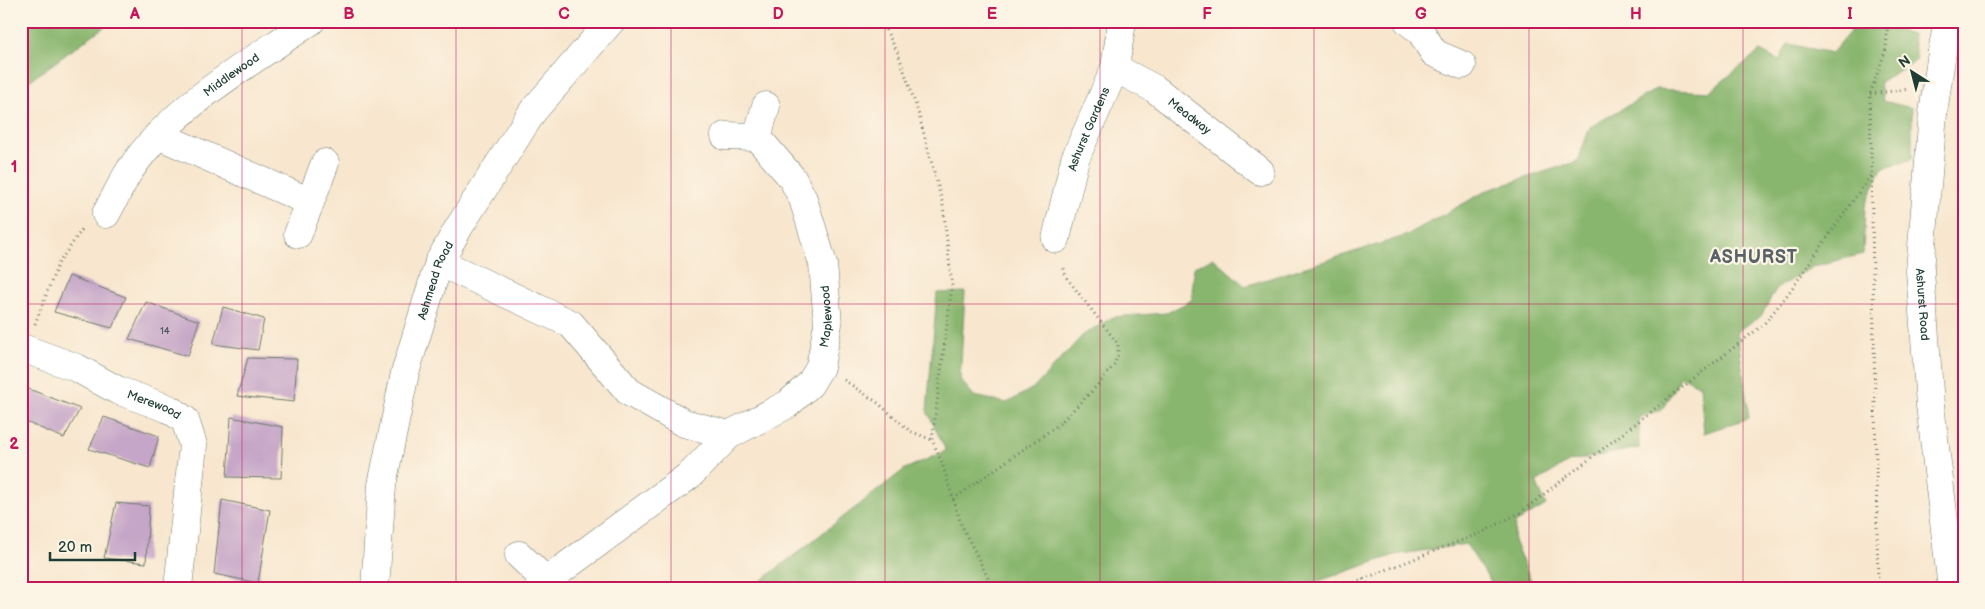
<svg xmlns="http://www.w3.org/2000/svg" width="1985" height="609" font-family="'Balsamiq Sans',sans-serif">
<rect width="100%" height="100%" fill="#fcf5e5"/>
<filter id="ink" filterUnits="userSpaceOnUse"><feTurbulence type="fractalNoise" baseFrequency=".02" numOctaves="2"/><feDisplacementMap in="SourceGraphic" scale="10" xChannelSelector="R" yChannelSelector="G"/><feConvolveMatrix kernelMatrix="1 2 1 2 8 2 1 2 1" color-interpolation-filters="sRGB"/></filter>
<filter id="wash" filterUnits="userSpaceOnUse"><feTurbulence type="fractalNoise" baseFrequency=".0096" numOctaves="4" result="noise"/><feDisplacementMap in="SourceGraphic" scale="20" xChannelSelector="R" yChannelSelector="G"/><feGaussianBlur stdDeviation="1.12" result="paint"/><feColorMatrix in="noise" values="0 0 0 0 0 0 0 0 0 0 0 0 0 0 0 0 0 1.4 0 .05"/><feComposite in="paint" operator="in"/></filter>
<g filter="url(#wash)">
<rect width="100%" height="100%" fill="#f8e6ce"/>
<g fill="#89b66e" stroke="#547a51">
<path d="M21 21H112L21 87Z"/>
<path d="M1859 21 1912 34 1917 60 1880 82 1883 101 1912 108V159L1882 168 1865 206 1863 254 1814 266 1776 289 1761 316 1737 331 1749 418 1704 433 1700 386 1681 376 1662 410 1639 417V448L1570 461 1536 482 1546 505 1515 523 1514 541 1534 588H1495L1466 544 1395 555 1298 588H1001L999 584 994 588H752L905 469 946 451 927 411 937 293 965 292 960 379 974 396 1007 403 1035 387 1083 335 1113 317 1167 313 1192 300 1194 267 1213 258 1245 286 1405 236 1488 190 1578 161 1590 127 1657 89 1709 92 1760 51 1779 61 1788 44 1832 53Z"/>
</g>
<g id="blocks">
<g fill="#c6a6c8">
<path d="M69 276 126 297 112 328 54 312Z"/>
<path d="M146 302 199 321 188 356 129 339Z"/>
<path d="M223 307 264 319 258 350 213 344Z"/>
<path d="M248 358 297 359 294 402 237 396Z"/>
<path d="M21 386 80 409 64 438 21 420Z"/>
<path d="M104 417 159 436 150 468 89 449Z"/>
<path d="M231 417 283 427 281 478 227 477Z"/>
<path d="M222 500 270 510 258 583 214 574Z"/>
<path d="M116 503 149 506 146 563 104 558Z"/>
</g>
</g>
</g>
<g filter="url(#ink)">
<use href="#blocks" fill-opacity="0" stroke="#6b786a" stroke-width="1"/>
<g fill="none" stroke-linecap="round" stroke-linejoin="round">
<defs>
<g id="street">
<path d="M1408 21 1421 32 1434 53 1462 65"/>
<path id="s1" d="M1115 68 1155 89 1260 171"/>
<path d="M158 135 310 202"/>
<path d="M725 136 757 137 766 106"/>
<path id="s2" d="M106 214C114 200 121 184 130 170 174 105 247 65 311 21"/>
<path d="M298 234 325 163"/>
<path id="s3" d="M1056 239 1075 159 1115 68 1122 21"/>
<path d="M439 262 571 324 629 392 684 423 729 435"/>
<path id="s4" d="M21 350 25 349 77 368 117 390 169 409 185 420 193 445 178 588"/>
<path d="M519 555 546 581"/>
<path id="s5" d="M539 588 546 581 690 475 729 435 788 404 810 384 820 367 828 324 823 264 803 199 792 178 757 137"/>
</g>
<g id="secondary">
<path d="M1942 52 1948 21"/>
<path id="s6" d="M1933 113 1920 271 1930 405 1952 588"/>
<path id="s7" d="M375 588 382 485 405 373 439 262 459 227 533 111 611 21"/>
</g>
</defs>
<use href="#street" stroke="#6b786a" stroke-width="29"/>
<use href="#secondary" stroke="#6b786a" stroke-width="29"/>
<g stroke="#6b786a" stroke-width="3" stroke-dasharray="1 4" stroke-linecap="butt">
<path d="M881 21 898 53 918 112 943 205 952 286 932 440 941 460 961 524 993 588"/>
<path d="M1870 94 1909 89"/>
<path d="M35 324 58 264 83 228"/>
<path d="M844 380 878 403 910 431 932 440"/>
<path d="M953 499 1058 425 1096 387 1114 365 1118 354V344L1066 277 1063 265"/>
<path d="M1363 579 1371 588"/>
<path d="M1340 588 1483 532 1521 512 1763 325 1788 294 1871 175"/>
<path d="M1878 588 1870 94 1886 49 1888 21"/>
</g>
<use href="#street" stroke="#fff" stroke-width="28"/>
<use href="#secondary" stroke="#fff" stroke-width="28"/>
<defs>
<path id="secondary-bridge" d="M1933 113 1942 52"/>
</defs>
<use href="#secondary-bridge" stroke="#6b786a" stroke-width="29" stroke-linecap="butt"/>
<use href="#secondary-bridge" stroke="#fff" stroke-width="28"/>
</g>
</g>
<path fill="none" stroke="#c2185b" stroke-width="1" stroke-opacity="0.55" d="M242 21V588M456 21V588M671 21V588M885 21V588M1100 21V588M1314 21V588M1529 21V588M1743 21V588M21 304H1964"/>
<g text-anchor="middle" stroke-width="4.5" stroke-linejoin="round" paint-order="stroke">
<g font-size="10" fill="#495759">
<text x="165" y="334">14</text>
</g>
<g font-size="12" fill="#1f3d34" stroke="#fcf5e5">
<text dy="4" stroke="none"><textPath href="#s2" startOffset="190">Middlewood</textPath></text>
<text dy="4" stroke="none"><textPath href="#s1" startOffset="89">Meadway</textPath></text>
<text dy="4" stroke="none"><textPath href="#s3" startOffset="115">Ashurst Gardens</textPath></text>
<text dy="4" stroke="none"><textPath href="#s7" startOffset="315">Ashmead Road</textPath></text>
<text dy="4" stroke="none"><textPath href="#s6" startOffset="192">Ashurst Road</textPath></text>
<text dy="4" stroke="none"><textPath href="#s5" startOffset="412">Maplewood</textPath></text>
<text dy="4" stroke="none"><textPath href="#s4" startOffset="145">Merewood</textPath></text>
</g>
<g font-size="18" font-weight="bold" letter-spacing="1" fill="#596268" stroke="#fcf5e5">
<text x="1754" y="263">ASHURST</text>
</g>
</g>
<rect width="1985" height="609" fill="none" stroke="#fcf5e5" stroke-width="55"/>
<g transform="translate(1912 72) rotate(324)" stroke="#fcf5e5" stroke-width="4" paint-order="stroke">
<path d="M0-4L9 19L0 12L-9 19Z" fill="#1f3d34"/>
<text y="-8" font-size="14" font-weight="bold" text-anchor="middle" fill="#1f3d34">N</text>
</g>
<path d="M50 552v8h85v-8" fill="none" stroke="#1f3d34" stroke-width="2.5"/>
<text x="58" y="552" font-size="15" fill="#1f3d34" stroke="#fcf5e5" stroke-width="4" paint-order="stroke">20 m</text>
<rect x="28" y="28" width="1930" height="554" fill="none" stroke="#c2185b" stroke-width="2"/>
<g font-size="16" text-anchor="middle" font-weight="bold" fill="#c2185b">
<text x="135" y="19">A</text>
<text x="349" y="19">B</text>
<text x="564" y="19">C</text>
<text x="778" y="19">D</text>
<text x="992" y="19">E</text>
<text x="1207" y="19">F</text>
<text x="1421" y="19">G</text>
<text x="1636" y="19">H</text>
<text x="1850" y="19">I</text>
<text x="14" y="172">1</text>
<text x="14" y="449">2</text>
</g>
</svg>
